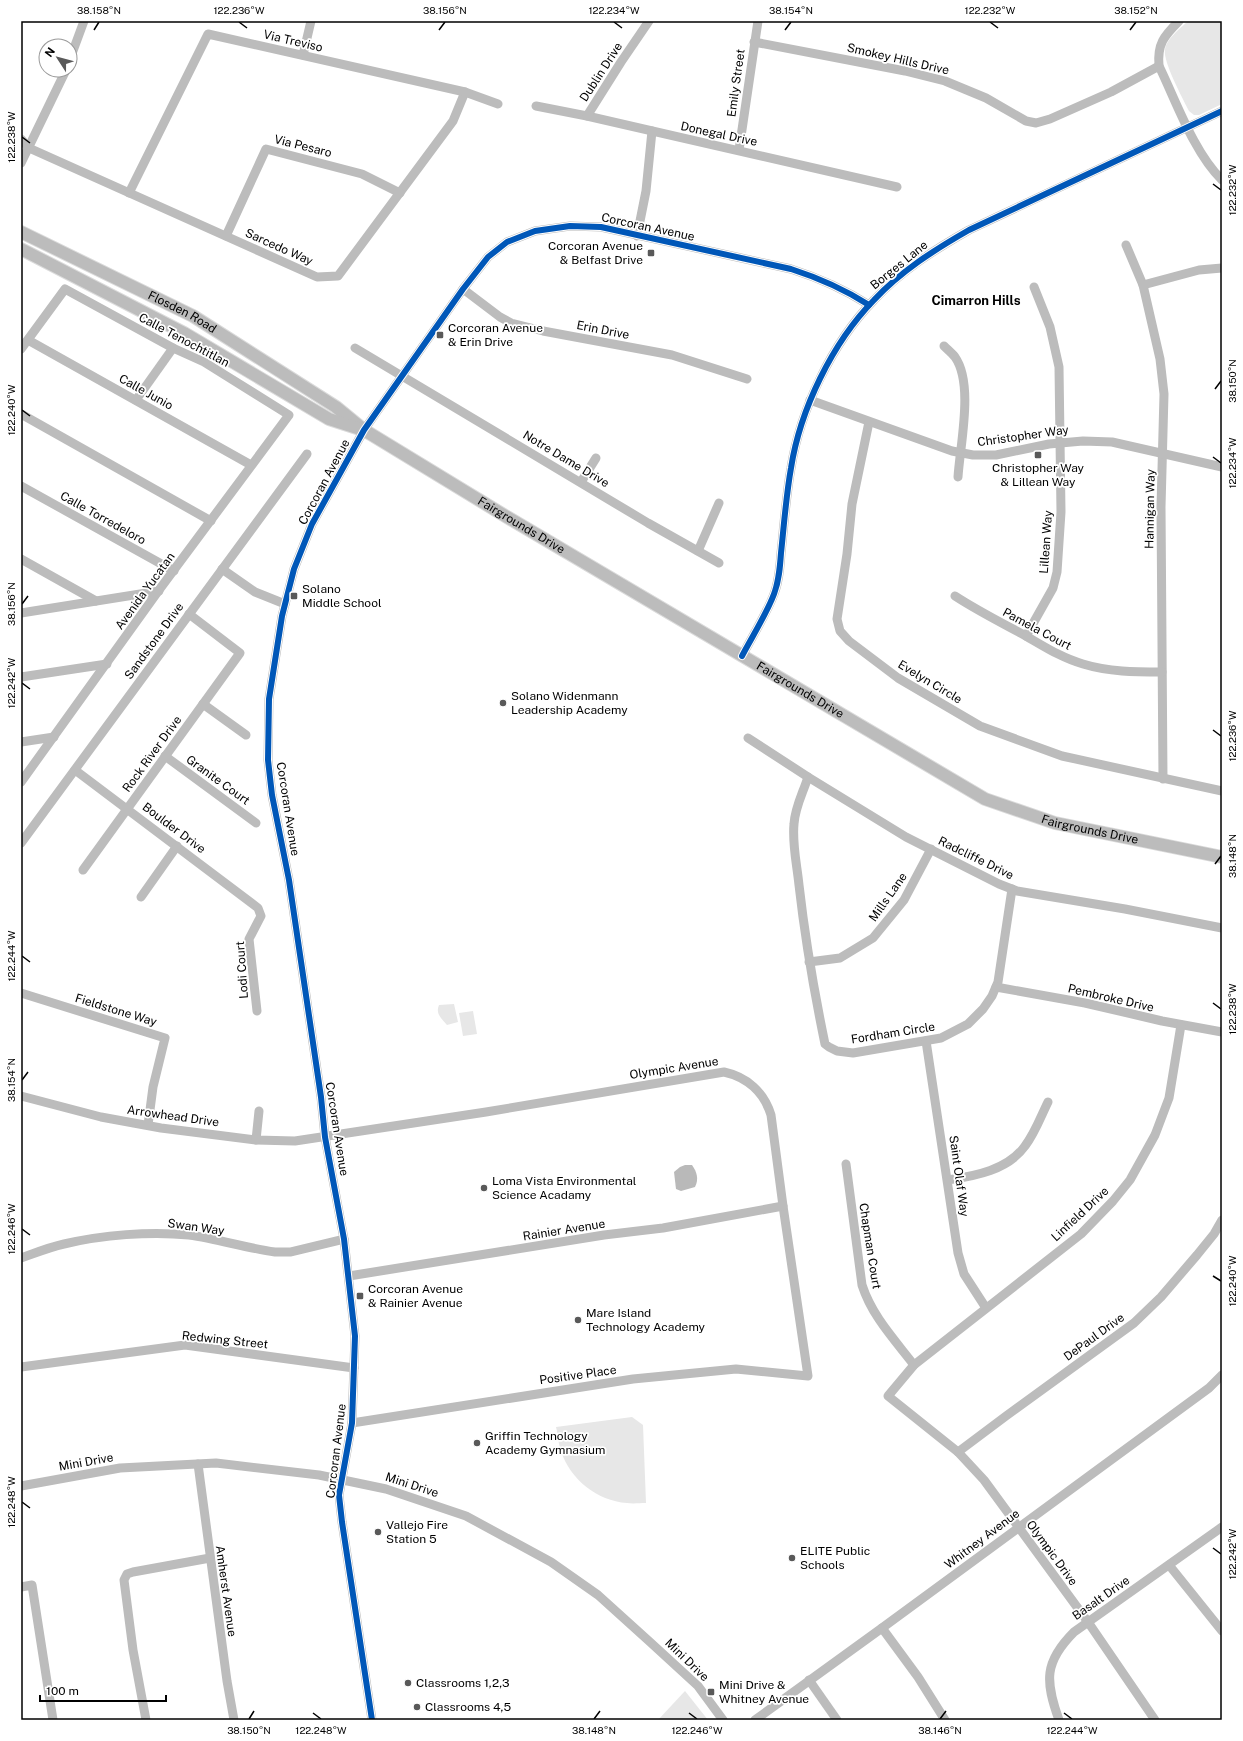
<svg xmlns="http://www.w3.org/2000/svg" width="1243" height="1741" font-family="'Public Sans',sans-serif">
<rect width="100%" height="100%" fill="#fff"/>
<g fill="#e7e7e7">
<path d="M1188 21H1222V104L1199 115H1194L1189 111C1183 99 1163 62 1165 50 1166 39 1180 29 1188 21Z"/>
<path d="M454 1004 458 1022 447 1025C442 1019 435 1014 439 1005Z"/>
<path d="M473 1011 477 1034 463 1036 459 1013Z"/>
<path d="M632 1417 643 1425 646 1503C640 1503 633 1504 627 1503 597 1501 570 1479 561 1451 558 1443 558 1434 556 1427Z"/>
<path d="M685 1691 708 1720H658Z"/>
</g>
<path fill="#b9b9b9" d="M685 1165H692C697 1172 699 1179 695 1187L681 1191 676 1189 674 1172 680 1167Z"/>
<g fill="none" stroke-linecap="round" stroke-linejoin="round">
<defs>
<g id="major">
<path id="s1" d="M21 232 193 316 336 407 364 430 507 517 985 799 1055 823 1222 857"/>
<path d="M21 249 184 333 329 419 357 428"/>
</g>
</defs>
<use href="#major" stroke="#dbdbdb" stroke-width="14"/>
<g stroke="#bcbcbc" stroke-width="9">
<path d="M1179 21C1164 36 1157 44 1159 66 1176 101 1194 153 1222 180"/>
<path d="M754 42 905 71 945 81 986 98 1026 121 1036 123 1050 119 1111 92 1159 66"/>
<path d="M303 55 311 21"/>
<path d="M70 59 84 21"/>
<path d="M536 106 587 116 897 187"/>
<path d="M587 116 621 62 649 21"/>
<path d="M21 139 29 148 317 277 338 276 453 121 465 92"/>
<path d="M739 150 758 21"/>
<path d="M21 163 66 70"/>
<path d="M129 193 208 34 465 92 498 104"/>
<path d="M226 236 266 149 362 174 400 193"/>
<path d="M637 236 646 191 652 131"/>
<path d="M1126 245 1143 285 1160 359 1164 394 1161 507 1163 779"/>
<path d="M1143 285 1199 270 1222 268"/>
<path d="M463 289 500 317 511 323 543 331 672 355 747 379"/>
<path d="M28 340 251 465"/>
<path d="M944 346C947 349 952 353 955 357 974 384 960 445 958 477"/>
<path d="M355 348 648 523 719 563"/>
<path d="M21 349 65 289 173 348 204 362 289 415 159 590 21 782"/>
<path d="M136 400 173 348"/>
<path d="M810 400 952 451 973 455H996L1049 444 1083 441 1112 442 1222 467"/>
<path d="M21 414 211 521"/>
<path d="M869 422 852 504 847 554 837 619 840 631 849 641 898 678 980 726 1062 756 1222 791"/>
<path d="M581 482 596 458"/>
<path d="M21 486 174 571"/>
<path d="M698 551 719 503"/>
<path d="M21 559 96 601"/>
<path d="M222 569 255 592 285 604"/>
<path d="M955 596C978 611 1002 623 1026 636 1045 647 1062 658 1083 664 1109 672 1135 672 1162 672"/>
<path d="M21 613 159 591"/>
<path d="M1026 636 1053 588 1057 572 1061 512 1059 367 1050 327 1034 287"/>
<path d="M742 656C752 637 767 613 774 594 779 581 780 567 781 553 784 525 786 496 791 468 800 410 832 343 874 300 901 271 934 250 969 230L1222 111"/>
<path d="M21 677 107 664"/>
<path d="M203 704 246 735"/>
<path d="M748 738 808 777 906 837 999 884 1017 891 1125 909 1222 928"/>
<path d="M21 742 54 737"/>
<path d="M165 756 256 823"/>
<path d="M75 770 258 908 261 916 249 939 257 1011"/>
<path d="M808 777C803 793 795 807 794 824 792 844 797 865 799 885 805 938 814 991 825 1044L829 1047 837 1051 853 1053 941 1038 968 1024 983 1009 992 996 998 982 1012 889"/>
<path d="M21 843 307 454"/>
<path d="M83 870 240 653 189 614"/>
<path d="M141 897 177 846"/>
<path d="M809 962 840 958 873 938 904 900 931 849"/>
<path d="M996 987 1085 1003 1162 1021 1222 1032"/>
<path d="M21 993 165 1038 153 1087 148 1125"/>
<path d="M926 1041 958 1253 964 1274 986 1308"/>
<path d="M21 1096 101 1117 161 1128 256 1140 295 1141 486 1112 724 1072C747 1077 764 1092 771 1115L783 1206 808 1376 736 1369 633 1379 352 1423"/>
<path d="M256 1140 259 1111"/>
<path d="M846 1164 862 1285C872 1316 894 1339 914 1365"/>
<path d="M948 1180C975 1176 1008 1170 1025 1146 1035 1133 1041 1116 1048 1102"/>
<path d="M21 1258C35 1253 50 1247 64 1244 102 1235 150 1231 189 1235 218 1239 246 1248 275 1252H290L344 1239"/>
<path d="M349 1276 604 1235 663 1228 783 1206"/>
<path d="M21 1367 185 1345 354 1368"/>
<path d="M958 1452 1006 1416 1134 1323 1161 1297 1197 1255 1214 1234 1222 1220"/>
<path d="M198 1464 227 1681 234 1720"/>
<path d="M21 1486 120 1468 216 1463 319 1475 386 1489 466 1516 551 1562 598 1595 650 1642 698 1686 723 1720"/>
<path d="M1169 1565 1222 1631"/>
<path d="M21 1587 32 1585 53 1720"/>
<path d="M882 1628 918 1677 945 1720"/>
<path d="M809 1680 837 1720"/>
<path d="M146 1720 133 1650 124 1580 127 1574 133 1572 210 1558"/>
<path d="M372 1720 342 1522 339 1495 352 1423 355 1336 344 1239 325 1137 321 1097 289 880 272 795 268 760 269 699 282 616 294 569 312 524 364 430 463 289 488 257 507 242 535 231 570 226 601 227 791 269C819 278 844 289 869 305"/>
<path d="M755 1720 882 1628 1209 1388 1222 1375"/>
<path d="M1059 1720C1045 1681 1044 1662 1074 1632L1222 1527"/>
<path d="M1155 1720 1088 1622 984 1480 958 1452 888 1396 914 1365 1081 1234 1113 1201 1130 1180 1155 1135 1169 1098 1181 1025"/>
</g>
<use href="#major" stroke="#bcbcbc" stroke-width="12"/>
<defs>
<g id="cycleway">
<path d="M742 656C752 637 767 613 774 594 779 581 780 567 781 553 784 525 786 496 791 468 800 410 832 343 874 300 901 271 934 250 969 230L1222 111"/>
<path d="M372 1720 342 1522 339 1495 352 1423 355 1336 344 1239 325 1137 321 1097 289 880 272 795 268 760 269 699 282 616 294 569 312 524 364 430 463 289 488 257 507 242 535 231 570 226 601 227 791 269C819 278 844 289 869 305"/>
</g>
</defs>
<use href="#cycleway" stroke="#fff" stroke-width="8"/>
<use href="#cycleway" stroke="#0057b8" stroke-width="6"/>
</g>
<path fill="none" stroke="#000" stroke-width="1.5" d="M239 22 247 28M614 22 622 28M990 22 998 28M94 30 99 22M439 30 445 22M785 30 791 22M1130 30 1136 22M22 137 30 143M1213 184 1221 190M1215 389 1221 381M22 410 30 416M1213 457 1221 463M22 604 28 596M22 683 30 689M1213 730 1221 736M1215 864 1221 856M22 956 30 962M1213 1003 1221 1009M22 1080 28 1072M22 1229 30 1235M1213 1276 1221 1281M22 1502 30 1508M1213 1548 1221 1554M313 1713 321 1719M689 1713 697 1719M1064 1713 1072 1719M249 1719 254 1711M594 1719 600 1711M940 1719 946 1711"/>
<g fill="#595959" stroke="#fff" stroke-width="1.5">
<rect x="647" y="249" width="8" height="8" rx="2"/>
<rect x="436" y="331" width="8" height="8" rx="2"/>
<rect x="1034" y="451" width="8" height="8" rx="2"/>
<rect x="290" y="592" width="8" height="8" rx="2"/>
<circle cx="503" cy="703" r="4"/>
<circle cx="484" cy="1188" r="4"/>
<rect x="356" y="1292" width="8" height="8" rx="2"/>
<circle cx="578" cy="1320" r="4"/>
<circle cx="477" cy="1443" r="4"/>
<circle cx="378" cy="1532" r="4"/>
<circle cx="792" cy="1558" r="4"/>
<circle cx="408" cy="1683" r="4"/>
<rect x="707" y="1688" width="8" height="8" rx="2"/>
<circle cx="417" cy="1707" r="4"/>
</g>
<g text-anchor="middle" stroke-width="3.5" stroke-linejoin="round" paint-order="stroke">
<g font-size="12" fill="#000" stroke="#fff">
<text transform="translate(293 41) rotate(13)" y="4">Via Treviso</text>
<text transform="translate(898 59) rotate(13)" y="4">Smokey Hills Drive</text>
<text transform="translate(601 72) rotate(-57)" y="4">Dublin Drive</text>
<text transform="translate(736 83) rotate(-82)" y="4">Emily Street</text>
<text transform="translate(719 134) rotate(12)" y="4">Donegal Drive</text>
<text transform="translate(303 146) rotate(14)" y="4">Via Pesaro</text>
<text transform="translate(648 227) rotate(12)" y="4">Corcoran Avenue</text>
<text transform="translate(279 247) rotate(24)" y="4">Sarcedo Way</text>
<text transform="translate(899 265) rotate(-39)" y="4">Borges Lane</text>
<text dy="4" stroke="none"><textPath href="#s1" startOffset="180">Flosden Road</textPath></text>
<text transform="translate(603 330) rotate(11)" y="4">Erin Drive</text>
<text transform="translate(184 340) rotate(28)" y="4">Calle Tenochtitlan</text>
<text transform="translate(146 392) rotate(29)" y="4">Calle Junio</text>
<text transform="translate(1023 436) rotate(-8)" y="4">Christopher Way</text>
<text transform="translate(566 459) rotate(31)" y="4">Notre Dame Drive</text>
<text transform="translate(324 482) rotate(-62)" y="4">Corcoran Avenue</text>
<text transform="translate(1150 509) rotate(-89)" y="4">Hannigan Way</text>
<text transform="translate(103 518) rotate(29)" y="4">Calle Torredeloro</text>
<text dy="4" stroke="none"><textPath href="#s1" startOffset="581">Fairgrounds Drive</textPath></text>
<text transform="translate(1046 542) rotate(-86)" y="4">Lillean Way</text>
<text transform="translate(145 591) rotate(-54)" y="4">Avenida Yucatan</text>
<text transform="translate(1037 629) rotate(28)" y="4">Pamela Court</text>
<text transform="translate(154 641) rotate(-54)" y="4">Sandstone Drive</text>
<text transform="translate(930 682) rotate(31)" y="4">Evelyn Circle</text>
<text dy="4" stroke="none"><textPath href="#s1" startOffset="905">Fairgrounds Drive</textPath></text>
<text transform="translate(152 754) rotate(-54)" y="4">Rock River Drive</text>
<text transform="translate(218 780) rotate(36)" y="4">Granite Court</text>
<text transform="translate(288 809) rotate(81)" y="4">Corcoran Avenue</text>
<text transform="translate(174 828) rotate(37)" y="4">Boulder Drive</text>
<text dy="4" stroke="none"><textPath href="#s1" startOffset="1229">Fairgrounds Drive</textPath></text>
<text transform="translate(976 858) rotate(26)" y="4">Radcliffe Drive</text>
<text transform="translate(888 897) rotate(-55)" y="4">Mills Lane</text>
<text transform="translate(242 970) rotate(-94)" y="4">Lodi Court</text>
<text transform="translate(1111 998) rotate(13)" y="4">Pembroke Drive</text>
<text transform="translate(116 1010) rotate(17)" y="4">Fieldstone Way</text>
<text transform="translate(893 1033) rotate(-9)" y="4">Fordham Circle</text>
<text transform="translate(674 1068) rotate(-9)" y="4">Olympic Avenue</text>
<text transform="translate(173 1116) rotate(8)" y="4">Arrowhead Drive</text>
<text transform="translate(337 1129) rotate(81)" y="4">Corcoran Avenue</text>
<text transform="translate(959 1176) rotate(82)" y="4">Saint Olaf Way</text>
<text transform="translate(1080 1214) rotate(-43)" y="4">Linfield Drive</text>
<text transform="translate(196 1227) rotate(8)" y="4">Swan Way</text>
<text transform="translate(564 1230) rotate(-9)" y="4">Rainier Avenue</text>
<text transform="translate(870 1246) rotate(81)" y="4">Chapman Court</text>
<text transform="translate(1094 1337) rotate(-36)" y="4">DePaul Drive</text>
<text transform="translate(225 1340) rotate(6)" y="4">Redwing Street</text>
<text transform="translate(578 1375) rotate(-8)" y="4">Positive Place</text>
<text transform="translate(336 1451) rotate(-83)" y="4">Corcoran Avenue</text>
<text transform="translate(86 1462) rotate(-10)" y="4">Mini Drive</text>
<text transform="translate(412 1485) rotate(18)" y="4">Mini Drive</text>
<text transform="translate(982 1539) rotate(-37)" y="4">Whitney Avenue</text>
<text transform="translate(1052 1553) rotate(54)" y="4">Olympic Drive</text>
<text transform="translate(226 1591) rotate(82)" y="4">Amherst Avenue</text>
<text transform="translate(1101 1598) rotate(-35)" y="4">Basalt Drive</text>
<text transform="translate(687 1660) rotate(44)" y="4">Mini Drive</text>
</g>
<g font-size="12" fill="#000" stroke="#fff" text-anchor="start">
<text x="643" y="250" text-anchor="end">Corcoran Avenue<tspan x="643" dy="14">&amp; Belfast Drive</tspan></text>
<text x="448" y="332">Corcoran Avenue<tspan x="448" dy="14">&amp; Erin Drive</tspan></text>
<text x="1038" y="472" text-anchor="middle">Christopher Way<tspan x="1038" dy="14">&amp; Lillean Way</tspan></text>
<text x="302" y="593">Solano<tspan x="302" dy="14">Middle School</tspan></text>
<text x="511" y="700">Solano Widenmann<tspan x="511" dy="14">Leadership Academy</tspan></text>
<text x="492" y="1185">Loma Vista Environmental<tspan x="492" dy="14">Science Acadamy</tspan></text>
<text x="368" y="1293">Corcoran Avenue<tspan x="368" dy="14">&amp; Rainier Avenue</tspan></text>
<text x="586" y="1317">Mare Island<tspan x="586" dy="14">Technology Academy</tspan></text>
<text x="485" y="1440">Griffin Technology<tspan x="485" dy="14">Academy Gymnasium</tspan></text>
<text x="386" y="1529">Vallejo Fire<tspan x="386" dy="14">Station 5</tspan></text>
<text x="800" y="1555">ELITE Public<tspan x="800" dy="14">Schools</tspan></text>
<text x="416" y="1687">Classrooms 1,2,3</text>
<text x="719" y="1689">Mini Drive &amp;<tspan x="719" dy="14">Whitney Avenue</tspan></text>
<text x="425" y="1711">Classrooms 4,5</text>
</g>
<g font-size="13" font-weight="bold" fill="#000" stroke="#fff">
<text x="976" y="305">Cimarron Hills</text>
</g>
</g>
<rect width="1243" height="1741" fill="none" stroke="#ffffff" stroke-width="44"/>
<g transform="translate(58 58) rotate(306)"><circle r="19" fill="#ffffff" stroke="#999999"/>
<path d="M0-3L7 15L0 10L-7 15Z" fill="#595959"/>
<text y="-6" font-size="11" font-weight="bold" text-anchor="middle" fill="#000000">N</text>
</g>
<path d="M40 1695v6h126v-6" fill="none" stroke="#000000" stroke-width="2"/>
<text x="46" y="1695" font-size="12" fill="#000000" stroke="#ffffff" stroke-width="3" paint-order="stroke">100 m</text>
<rect x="22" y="22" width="1199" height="1697" fill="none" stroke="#000" stroke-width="1.5"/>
<g font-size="10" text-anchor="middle" fill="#000">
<text x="99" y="14">38.158°N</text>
<text x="239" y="14">122.236°W</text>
<text x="445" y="14">38.156°N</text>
<text x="614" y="14">122.234°W</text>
<text x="791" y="14">38.154°N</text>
<text x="990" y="14">122.232°W</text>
<text x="1136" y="14">38.152°N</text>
<text transform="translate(11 137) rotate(-90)" y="4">122.238°W</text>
<text transform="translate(1232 190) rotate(-90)" y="4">122.232°W</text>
<text transform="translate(1232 381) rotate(-90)" y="4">38.150°N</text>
<text transform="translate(11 410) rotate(-90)" y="4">122.240°W</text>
<text transform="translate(1232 463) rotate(-90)" y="4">122.234°W</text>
<text transform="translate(11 604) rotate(-90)" y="4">38.156°N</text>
<text transform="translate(11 683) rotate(-90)" y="4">122.242°W</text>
<text transform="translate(1232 736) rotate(-90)" y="4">122.236°W</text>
<text transform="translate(1232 856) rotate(-90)" y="4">38.148°N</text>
<text transform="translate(11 956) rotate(-90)" y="4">122.244°W</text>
<text transform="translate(1232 1009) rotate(-90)" y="4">122.238°W</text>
<text transform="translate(11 1080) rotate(-90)" y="4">38.154°N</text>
<text transform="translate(11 1229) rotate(-90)" y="4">122.246°W</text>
<text transform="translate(1232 1281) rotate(-90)" y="4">122.240°W</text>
<text transform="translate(11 1502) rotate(-90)" y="4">122.248°W</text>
<text transform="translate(1232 1554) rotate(-90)" y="4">122.242°W</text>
<text x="249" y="1734">38.150°N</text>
<text x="321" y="1734">122.248°W</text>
<text x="594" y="1734">38.148°N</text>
<text x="697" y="1734">122.246°W</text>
<text x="940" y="1734">38.146°N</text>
<text x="1072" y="1734">122.244°W</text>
</g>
</svg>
